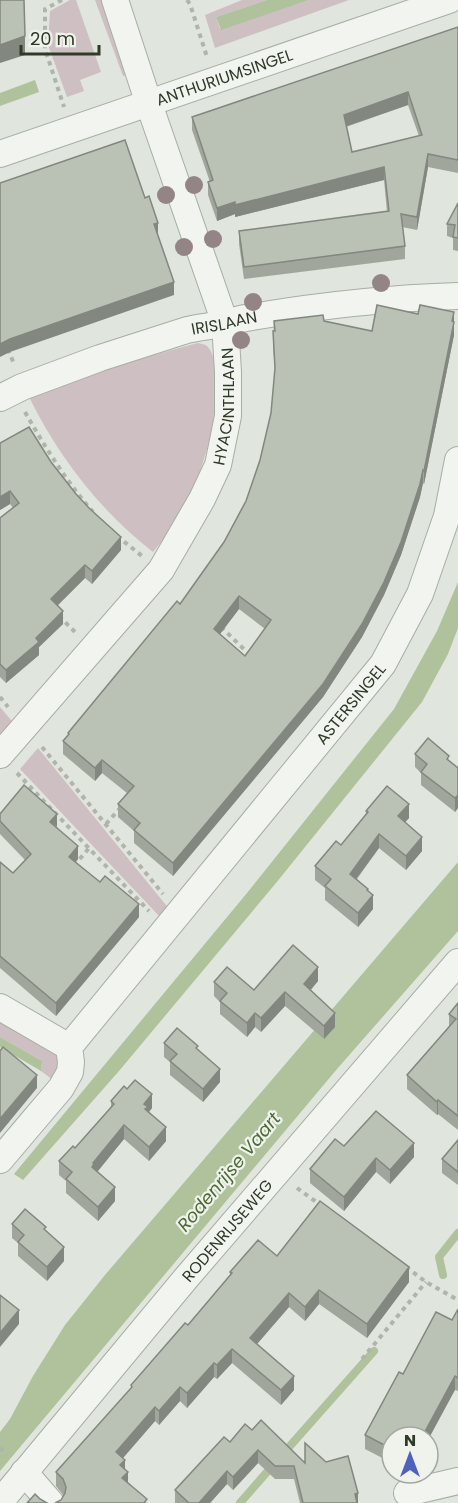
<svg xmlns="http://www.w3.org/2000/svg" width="458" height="1503" font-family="Poppins,sans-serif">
<rect width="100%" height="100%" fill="#e0e5dd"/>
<g fill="#cebfc3">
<path d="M70 0H76L101 72 80 80 84 91 67 97 48 45 50 11Z"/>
<path d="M95 0H103L129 74 123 76Z"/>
<path d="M242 0H267L216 17 220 29 309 0H349L215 48 205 15Z"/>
<path d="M198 343C201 344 204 344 207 346 214 353 215 364 215 372 219 418 205 465 185 507 177 524 165 537 153 552 101 512 58 456 29 397 85 375 140 358 198 343Z"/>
<path d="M0 707 16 726 0 744Z"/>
<path d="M38 748 170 910 161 918 20 769Z"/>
<path d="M0 1016 58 1049 63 1059 53 1080 41 1071 42 1061 0 1037Z"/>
</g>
<g fill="#afc29b">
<path d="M267 0H309L221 30 216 17Z"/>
<path d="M35 80 39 92 0 106V93Z"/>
<path d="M458 582V628L448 654 422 702 276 883 119 1071 23 1180 14 1174 247 893 394 709 437 631Z"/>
<path d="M458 862V931L337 1069 0 1471V1432L10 1419 33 1376 65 1325 105 1275Z"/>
<path d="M0 1037 42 1061 41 1071 0 1047Z"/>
</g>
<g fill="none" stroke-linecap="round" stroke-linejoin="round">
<g stroke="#afc29b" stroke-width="8">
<path d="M443 1275 439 1257 458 1233"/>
<path d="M282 1455 374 1351"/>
<path d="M240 1503 274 1464"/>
</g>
<defs>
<g id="street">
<path id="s1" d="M0 154 449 0"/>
<path id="s2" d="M0 398 22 387 100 358 187 330C199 327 211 326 223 324 231 322 238 319 246 318 316 306 387 298 458 296"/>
<path id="s3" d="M0 755 161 570 202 499 218 465 228 416V372L225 323 149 104 115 0"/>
<path d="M0 1007 69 1047"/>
<path id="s4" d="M0 1160 61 1088 70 1072 71 1062 69 1047 383 664 420 594 447 516 458 460"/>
<path d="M24 1472 51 1503"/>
<path d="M407 1493 458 1481"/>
<path id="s5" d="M0 1502 187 1277 458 962"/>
</g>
</defs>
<use href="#street" stroke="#a7aea3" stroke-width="28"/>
<g stroke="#afb5ab" stroke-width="4" stroke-dasharray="4.5 4.5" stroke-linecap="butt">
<path d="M62 0 45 9V49L64 107"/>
<path d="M187 0 190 4 207 57"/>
<path d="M8 349 14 364"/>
<path d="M25 412C45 447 66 481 93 512"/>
<path d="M117 536 142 556"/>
<path d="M59 616 75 632"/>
<path d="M221 627 250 655"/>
<path d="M0 697 8 707"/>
<path d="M42 747 163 894"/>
<path d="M17 773 149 911"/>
<path d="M106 824 121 807"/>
<path d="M74 866 89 848"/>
<path d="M297 1188 322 1206"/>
<path d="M406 1267 426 1282 458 1300"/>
<path d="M362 1359 426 1282"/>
<path d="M0 1448 7 1455"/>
</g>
<use href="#street" stroke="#f1f4ef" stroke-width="26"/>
</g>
<g fill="#938585">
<circle cx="194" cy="185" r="9"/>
<circle cx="166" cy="195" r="9"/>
<circle cx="213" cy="239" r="9"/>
<circle cx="184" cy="247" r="9"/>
<circle cx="381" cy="283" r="9"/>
<circle cx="253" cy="302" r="9"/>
<circle cx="241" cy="340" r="9"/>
</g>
<g fill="#a0a69c" fill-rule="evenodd">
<path d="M458 27V173L428 167 417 230 402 227 405 246V259L244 279 239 244V231L387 212 384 180 235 217V214L217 221 208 195V182H210L192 130V117ZM408 105 419 136 352 152 346 127Z"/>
<path d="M458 203V251L453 250V238L447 236V224Z"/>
<path d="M274 321H324L372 331 454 325V335L424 484 423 483 420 497 401 555 384 595 362 637 323 697 173 876 134 843V831L118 817V804L127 793 102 773 95 781 63 754V741L68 736V733L180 604 224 542 246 501 260 460 271 413 275 373 273 344ZM239 609 265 629 245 656 220 634Z"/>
<path d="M0 443 51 462 121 550 92 584 85 578 57 606 63 624 39 647V655L6 683 0 677V518L13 508 10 504 0 510Z"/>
<path d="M415 754 449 761 458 768V808L455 812 421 785V773L415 767Z"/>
<path d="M366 811 409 818 405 822 422 851 406 870 379 848 357 879 368 891 373 909 358 927 325 900V888L315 880V866L341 845 366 814Z"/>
<path d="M0 814 57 827 78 859 76 862 139 917 56 1016 0 968V862L13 873 25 860 0 834Z"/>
<path d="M318 981 311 990 335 1027 324 1039 285 1006 261 1032 255 1027 247 1037 220 1014V1002L214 996V982L254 990Z"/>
<path d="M458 1003V1130L438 1114 437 1115 407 1089V1075L449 1026V1014Z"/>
<path d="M164 1043 198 1050 220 1082 203 1102 170 1075V1062L164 1057Z"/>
<path d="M111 1101 152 1108 149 1112 166 1141 149 1161 124 1139 97 1171 115 1201 98 1221 66 1193V1181L59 1175V1161L75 1148 111 1107Z"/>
<path d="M458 1140V1185L442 1173V1159Z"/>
<path d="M344 1146 414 1157 390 1184 376 1172 344 1211 310 1183V1169Z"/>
<path d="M12 1224 46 1231 64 1261 47 1281 18 1256V1243L12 1238Z"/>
<path d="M277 1256 409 1282 367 1338 319 1304 305 1321 289 1307 257 1344 294 1390 281 1405 232 1363 217 1379 214 1377 187 1408 180 1401 159 1425 155 1421 123 1458 128 1482 147 1503 61 1500 64 1496 56 1486V1472L131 1389V1385L188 1325 230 1275V1272Z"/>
<path d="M458 1310V1391L455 1390 392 1437V1463L365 1449V1435L403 1374 452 1320Z"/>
<path d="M252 1430 305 1463 358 1503H300L294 1479H275L258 1463 233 1490 227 1484 210 1503H175V1490L230 1442Z"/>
</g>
<g fill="#82877f">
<path d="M25 36V55L0 63V45Z"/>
<path d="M408 92V105L344 127V115Z"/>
<path d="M428 154V167L417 230V217Z"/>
<path d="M384 167V180L235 217V205Z"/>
<path d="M235 202V214L217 221V208Z"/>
<path d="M158 223V236L154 224Z"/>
<path d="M174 282V295L10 352 0 357V344L10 339Z"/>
<path d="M454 312V335L424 484V471Z"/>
<path d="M423 470V483L420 497 401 555 384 595 362 637 323 697 173 876V863Z"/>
<path d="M10 491V504L0 510V497Z"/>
<path d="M121 537V550L92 584V571Z"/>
<path d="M85 565V578L51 612V599Z"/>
<path d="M239 596V609L214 642V629Z"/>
<path d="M63 611V624L39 647V655L6 683V670L36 638Z"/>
<path d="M102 760V773L95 781V768Z"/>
<path d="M458 794V808L455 812V798Z"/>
<path d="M409 804V818L398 830V816Z"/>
<path d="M57 814V827L50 822Z"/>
<path d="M379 834V848L350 887V874Z"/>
<path d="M422 837V851L406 870V856Z"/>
<path d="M78 846V859L69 870V857Z"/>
<path d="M368 889V901L373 895V909L358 927V913Z"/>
<path d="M139 904V917L56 1016V1003Z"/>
<path d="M318 967V981L304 997V984Z"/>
<path d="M285 992V1006L261 1032V1018Z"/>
<path d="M255 1013V1027L247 1037V1023Z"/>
<path d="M335 1013V1027L324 1039V1026Z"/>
<path d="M220 1069V1082L203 1102V1089Z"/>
<path d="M37 1075V1088L0 1133V1119Z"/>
<path d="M152 1094V1108L148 1113V1120L144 1104Z"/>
<path d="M438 1100V1114L437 1115V1102Z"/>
<path d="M124 1125V1139L94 1176 92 1167 93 1163Z"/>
<path d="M166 1127V1141L149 1161V1147Z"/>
<path d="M414 1143V1157L390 1184V1170Z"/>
<path d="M376 1158V1172L344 1211V1197Z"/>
<path d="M115 1187V1201L98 1221V1207Z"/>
<path d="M64 1247V1261L47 1281V1267Z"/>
<path d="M409 1267V1282L367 1338V1324Z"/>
<path d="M319 1290V1304L305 1321V1307Z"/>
<path d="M289 1293V1307L250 1352V1338Z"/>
<path d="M19 1310V1324L0 1347V1333Z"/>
<path d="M232 1349V1363L217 1379V1365Z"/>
<path d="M214 1363V1377L187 1408V1393Z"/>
<path d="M294 1376V1390L281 1405V1390Z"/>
<path d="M455 1376V1390L428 1440V1437H422Z"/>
<path d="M180 1387V1401L159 1425V1411Z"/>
<path d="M155 1407V1421L116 1466V1452Z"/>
<path d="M258 1450V1463L233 1490V1477Z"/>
<path d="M125 1460V1474L120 1465Z"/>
<path d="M227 1471V1484L210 1503H199Z"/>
<path d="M128 1472V1486L122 1478Z"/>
<path d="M358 1493V1503H355V1494Z"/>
</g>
<g fill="#bac1b5" stroke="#82877f" stroke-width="1.5" fill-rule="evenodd">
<path d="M0 0H24L25 36 0 45Z"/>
<path d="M458 27V160L428 154 417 217 401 214 405 246 244 267 239 231 389 211 384 167 235 205V202L217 208 208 182 213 180 192 117ZM408 92 422 135 352 152 344 115Z"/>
<path d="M125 140 145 198 149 196 158 223 154 224 174 282 10 339 0 344V183Z"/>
<path d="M458 203V238L453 237 455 225 447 224Z"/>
<path d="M377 305 418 314 420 305 454 312 452 321 454 322 424 471 423 470 420 484 401 542 384 582 362 624 323 684 173 863 134 830 140 823 118 804 134 786 102 760 95 768 63 741 69 734 68 733 177 601 180 604 224 542 246 501 260 460 271 413 275 368 273 331H275L274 321 323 315 324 321 372 331ZM239 596 271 620 245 656 214 629Z"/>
<path d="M29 427 51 462 76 494 90 509 121 537 92 571 85 565 51 599 63 611 36 638 39 642 6 670 0 664V518L19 503 10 491 0 497V443Z"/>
<path d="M428 738 449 756 447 759 458 768V795L455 798 421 772 427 764 415 754Z"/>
<path d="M24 785 57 814 50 822 78 846 69 857 100 882 105 876 139 904 56 1003 0 956V862L13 873 31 854 0 821V814Z"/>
<path d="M387 786 409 804 398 816 422 837 406 856 379 834 350 874 368 889 367 890 373 895 358 913 325 886 331 879 315 866 336 841 341 845 368 812 366 811Z"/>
<path d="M293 945 318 967 304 984 335 1013 324 1026 285 992 261 1018 255 1013 247 1023 220 1001 227 993 214 982 227 967 254 990Z"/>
<path d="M458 1003V1116L438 1100 437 1102 407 1075 456 1019 449 1014Z"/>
<path d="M177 1028 198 1046 196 1048 220 1069 203 1089 170 1061 177 1054 164 1043Z"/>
<path d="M3 1047 37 1075 0 1119V1051Z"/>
<path d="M135 1080 152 1094 144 1104 148 1107 145 1109 166 1127 149 1147 124 1125 93 1163 94 1164 92 1167 115 1187 98 1207 66 1179 72 1172 59 1161 73 1146 75 1148 114 1104 111 1101 124 1086 127 1089Z"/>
<path d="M376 1111 414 1143 390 1170 376 1158 344 1197 310 1169 335 1139 344 1146Z"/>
<path d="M458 1140V1172L442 1159Z"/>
<path d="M320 1201 409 1267 367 1324 319 1290 305 1307 289 1293 250 1338 294 1376 281 1390 232 1349 217 1365 214 1363 187 1393 180 1387 159 1411 155 1407 116 1452 125 1460 120 1465 128 1472 122 1478 147 1499 144 1503H55L61 1500 65 1493 66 1487 63 1479 56 1472 132 1387 131 1385 185 1323 188 1325 232 1273 230 1272 258 1240 277 1256Z"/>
<path d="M25 1209 46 1227 44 1229 64 1247 47 1267 18 1242 24 1235 12 1224Z"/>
<path d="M0 1295 19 1310 0 1333Z"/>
<path d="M458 1309V1378L455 1376 422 1437H392V1449L365 1435 399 1372 403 1374 436 1312 452 1320Z"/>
<path d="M261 1420 305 1463V1443L326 1462 348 1456 358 1493 355 1494 357 1503H303L294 1466H275L258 1450 233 1477 227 1471 199 1503H189L175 1490 224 1437 230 1442 245 1424 252 1430Z"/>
<path d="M35 1494 40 1499 47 1503H27Z"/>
</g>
<g text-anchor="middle" stroke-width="4.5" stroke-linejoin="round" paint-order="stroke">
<g font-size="16" fill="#2f3a28" stroke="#eff3ec">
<text dy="6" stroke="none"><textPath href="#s1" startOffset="237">ANTHURIUMSINGEL</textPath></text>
<text dy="6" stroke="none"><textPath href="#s2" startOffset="237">IRISLAAN</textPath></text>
<text dy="6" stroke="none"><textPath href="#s3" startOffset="424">HYACINTHLAAN</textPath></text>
<text dy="6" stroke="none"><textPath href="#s4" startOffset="582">ASTERSINGEL</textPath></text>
<text dy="6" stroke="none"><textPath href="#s5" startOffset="354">RODENRIJSEWEG</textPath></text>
</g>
<g font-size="18" font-style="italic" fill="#4e6a36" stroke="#eff3ec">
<text transform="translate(229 1172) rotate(-50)" y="6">Rodenrijse Vaart</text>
</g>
</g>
<g transform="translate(410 1455)"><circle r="28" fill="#eff3ec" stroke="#a2a99e" stroke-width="1.5"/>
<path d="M0-4.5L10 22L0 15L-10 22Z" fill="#4d61bf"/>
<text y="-9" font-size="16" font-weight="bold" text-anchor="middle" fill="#2f3a28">N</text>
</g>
<path d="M21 45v9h78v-9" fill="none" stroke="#2f3a28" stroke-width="3"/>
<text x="30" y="45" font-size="18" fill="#2f3a28" stroke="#eff3ec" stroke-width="4.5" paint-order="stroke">20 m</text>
</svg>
